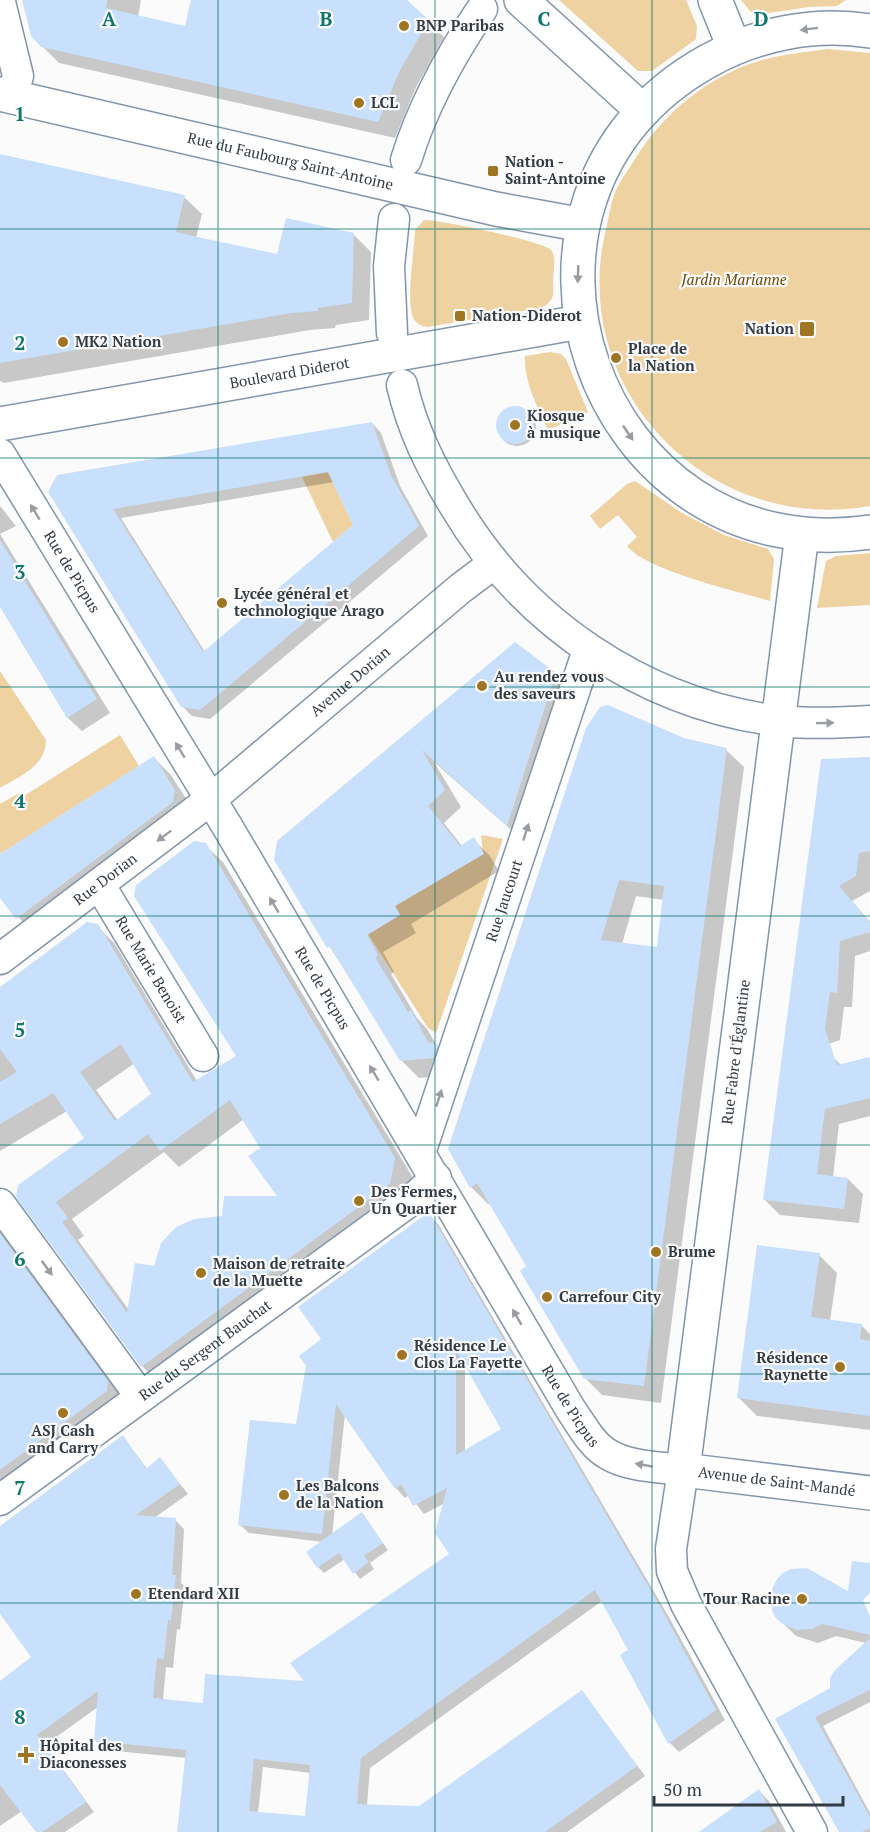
<svg xmlns="http://www.w3.org/2000/svg" width="870" height="1832" font-family="'PT Serif',serif">
<rect width="100%" height="100%" fill="#fbfbfb"/>
<g fill="#efd2a2">
<path d="M559 0H686L697 26 696 39 652 71H638Z"/>
<path d="M741 0H846L837 6 809 7 756 15 750 11Z"/>
<path d="M828 49 870 53V506C709 535 567 390 606 229 609 216 611 202 616 190 621 179 629 169 635 159 661 117 698 85 744 66 771 55 799 53 828 49Z"/>
<path d="M424 220C437 219 545 242 551 250 557 257 553 273 553 282 554 296 554 301 541 308L427 327C423 326 418 325 415 321 404 306 415 249 415 230Z"/>
<path d="M550 352 561 354 566 359 588 412 548 430C537 406 524 382 525 356Z"/>
<path d="M328 472 353 525 333 542 302 477Z"/>
<path d="M635 481 682 513 724 535 768 549 774 559 770 601C737 591 647 571 627 546L637 537 618 515 600 529 590 516 627 484Z"/>
<path d="M870 553V605L817 608 826 561 836 556Z"/>
<path d="M0 671 46 740C46 766 20 776 0 788Z"/>
<path d="M120 735 139 766 0 854V804L21 792 24 796Z"/>
<path d="M481 835 503 839 436 1033 428 1028 368 934 400 915 395 906 483 854Z"/>
</g>
<g fill="#0003" fill-rule="evenodd">
<path d="M24 0H141L138 17 186 27 192 0H405L444 37 416 87 395 138 59 63 42 46Z"/>
<path d="M0 156 184 197 202 214 196 238 278 256 353 234 371 252 369 320 336 325 335 328 310 330 4 383 0 381Z"/>
<circle cx="517" cy="427" r="19"/>
<path d="M372 423 381 433 400 486 428 536 210 719 192 716 182 706 50 492ZM334 482 355 526 205 652 121 518Z"/>
<path d="M0 506 16 526 0 534Z"/>
<path d="M0 534 110 713 82 731 68 718 0 605Z"/>
<path d="M515 644 555 675 572 692 524 841 434 762 461 807 444 823 462 846 473 839 490 856 499 871 411 924 416 933 383 952 394 972 391 974 417 1018 427 1029 437 1046 454 1063 450 1075 419 1078 402 1061 275 860Z"/>
<path d="M684 739 726 750 744 767 661 1403 602 1395 585 1378 529 1267 490 1203 488 1204 471 1187ZM636 896 664 900 659 949 622 944Z"/>
<path d="M870 757V891L852 901 870 922V951L855 956 852 1007H844L840 1040 828 1044 834 1058 841 1065 870 1066V1116L839 1124 833 1177 848 1179 863 1194 859 1223 780 1215 765 1200 822 761Z"/>
<path d="M154 758 171 775 192 808 34 935 0 896V856Z"/>
<path d="M205 845 223 862 412 1176 407 1202 159 1383 142 1366 18 1196 86 1138 67 1111 0 1151V989L97 926 115 944 197 1081 238 1056ZM135 1063 153 1094 118 1121 96 1090ZM244 1119 262 1149 280 1197 224 1217 155 1268 129 1310 78 1240 84 1236 72 1219 164 1152 179 1167Z"/>
<path d="M428 1214 438 1224 670 1619 725 1720 679 1752 670 1743 622 1655 630 1650 602 1601 370 1768 367 1805 419 1807 582 1692 645 1776 567 1832H178L187 1758 105 1750 95 1740 98 1707 45 1745 94 1812 65 1832H38L22 1811 0 1826V1683L33 1658 0 1612V1528L123 1437 148 1470 160 1459 188 1494 154 1518 175 1520 184 1529 181 1583 185 1586 180 1630 177 1629 173 1668 166 1667 163 1700 204 1705 307 1682 451 1554 445 1503 424 1514 409 1495 405 1498 396 1488 345 1414 332 1536 362 1514 388 1550 370 1563 374 1569 360 1579 345 1559 324 1573 318 1567 323 1542 249 1533 239 1524 298 1426 323 1340ZM465 1363 503 1430 465 1451ZM263 1767 311 1773 307 1818 258 1813Z"/>
<path d="M0 1231 125 1400 0 1499Z"/>
<path d="M819 1255 837 1273 830 1321 861 1325 870 1334V1430L757 1416 739 1398Z"/>
<path d="M870 1620V1702L823 1726 870 1813V1832H841L777 1720 831 1689 866 1643 836 1636 818 1643 796 1636 782 1622Z"/>
<path d="M759 1791 769 1801 786 1832H718Z"/>
</g>
<g fill="#c9e0fc" fill-rule="evenodd">
<path d="M22 0H107L106 8 185 26 191 0H407L429 20 400 70 378 122 41 47 31 36Z"/>
<path d="M0 154 185 195 176 232 202 238 277 254 286 218 354 233 352 303 318 308V311L292 313 0 363Z"/>
<circle cx="515" cy="425" r="19"/>
<path d="M372 422 391 475 419 526 200 710 181 707 48 492 57 475ZM328 472 353 525 203 652 113 509Z"/>
<path d="M0 540 97 699 67 718 0 607Z"/>
<path d="M515 642 556 673 507 826 422 750 445 790 428 806 460 846 474 837 484 854 395 906 400 915 367 935 378 955 375 957 408 1012 411 1010 428 1042 438 1045 433 1058 400 1061 330 946 327 948 274 860 277 841Z"/>
<path d="M608 705 684 738 727 748 644 1386 584 1379 520 1271 526 1266 477 1183 470 1188 448 1149 586 728 600 707ZM619 880 664 886 657 947 601 940Z"/>
<path d="M154 756 175 790 173 802 16 919 0 898V854Z"/>
<path d="M870 757V851L859 853 856 876 839 886 870 923V932L840 941 837 993 830 992 825 1029 837 1065 870 1057V1098L825 1109 817 1174 848 1178 844 1209 763 1200 821 759Z"/>
<path d="M194 841 206 843 395 1158 390 1184 141 1367 16 1197 18 1185 84 1138 53 1093 0 1124V1082L17 1072 0 1049V987L87 922 98 924 193 1082 236 1056 134 896 136 885ZM121 1044 151 1094 115 1121 80 1072ZM230 1100 260 1148 248 1156 277 1196H224L222 1216 194 1219 176 1227 161 1243 154 1266 135 1263 127 1313 62 1222 68 1218 56 1202 148 1134 160 1151Z"/>
<path d="M429 1212 661 1608 716 1710 668 1744 620 1655 628 1650 595 1590 361 1758 357 1804 419 1806 582 1690 637 1766 545 1832H177L186 1750 94 1741 98 1691 37 1735 86 1802 42 1832H36L0 1785V1681L31 1657 0 1614V1526L123 1435 146 1469 160 1457 180 1484 136 1515 176 1518 172 1575H176L171 1621 168 1620 164 1659 157 1658 153 1698 203 1703 205 1674 304 1681 290 1663 449 1554 435 1533 447 1488 413 1506 401 1484 395 1489 336 1404 322 1534 238 1525 250 1420 296 1424 306 1366 299 1356 321 1339 298 1307ZM456 1350 501 1429 456 1455ZM254 1759 310 1765 305 1816 249 1811Z"/>
<path d="M0 1234 108 1381 107 1391 0 1470Z"/>
<path d="M757 1245 820 1253 811 1317 862 1324 860 1339 870 1341V1416L737 1398Z"/>
<path d="M362 1512 383 1543 364 1556 369 1562 353 1574 339 1553 317 1568 306 1552Z"/>
<path d="M852 1561 870 1563V1593L863 1600 870 1617V1635L822 1624 812 1629 796 1630 781 1623 775 1617 772 1610 770 1594 777 1579 783 1573 791 1569 807 1568 848 1591Z"/>
<path d="M870 1638V1690L815 1717 870 1817V1828L862 1832H839L775 1719 830 1688V1678L835 1670Z"/>
<path d="M759 1789 777 1822 760 1832H699Z"/>
</g>
<g fill="none" stroke-linecap="round" stroke-linejoin="round">
<defs>
<g id="street">
<path d="M0 2 18 76 12 97"/>
<path d="M406 160C423 105 450 56 482 9"/>
<path d="M392 333 389 266 394 219"/>
<path d="M402 385C412 429 431 467 454 505 523 622 643 704 779 721 809 724 840 723 870 721"/>
<path id="s1" d="M0 454 227 826 571 1410C581 1424 591 1444 606 1453 627 1467 659 1467 683 1470L671 1549 672 1571 686 1604 812 1832"/>
<path id="s2" d="M99 884 203 1056"/>
<path id="s3" d="M0 959 210 800 461 588 493 564"/>
<path id="s4" d="M420 1153 588 650"/>
<path d="M0 1204 141 1397"/>
<path id="s5" d="M0 1500 414 1198 436 1178"/>
</g>
<g id="secondary">
<path d="M521 0 643 111"/>
<path d="M715 0 734 47"/>
<path id="s6" d="M0 424 580 322"/>
<path id="s7" d="M802 534 683 1470 870 1493"/>
</g>
<g id="primary">
<path d="M870 31C814 22 757 34 708 61 462 198 592 573 870 532"/>
<path id="s8" d="M0 94 496 209 583 225"/>
</g>
</defs>
<use href="#street" stroke="#8295aa" stroke-width="33"/>
<use href="#secondary" stroke="#8295aa" stroke-width="36"/>
<use href="#primary" stroke="#8295aa" stroke-width="36"/>
<use href="#street" stroke="#fff" stroke-width="30"/>
<use href="#secondary" stroke="#fff" stroke-width="33"/>
<use href="#primary" stroke="#fff" stroke-width="33"/>
</g>
<defs><path id="oneway-solid" d="M-6-.8H1V-3.2L6.5 0L1 3.2V.8H-6Z" transform="scale(1.5)"/></defs>
<g fill="#999da2">
<use href="#oneway-solid" transform="translate(809 29) rotate(173)"/>
<use href="#oneway-solid" transform="translate(578 274) rotate(92)"/>
<use href="#oneway-solid" transform="translate(628 433) rotate(56)"/>
<use href="#oneway-solid" transform="translate(35 512) rotate(-121)"/>
<use href="#oneway-solid" transform="translate(825 723) rotate(-1)"/>
<use href="#oneway-solid" transform="translate(180 750) rotate(-121)"/>
<use href="#oneway-solid" transform="translate(526 832) rotate(-72)"/>
<use href="#oneway-solid" transform="translate(164 836) rotate(143)"/>
<use href="#oneway-solid" transform="translate(274 905) rotate(-121)"/>
<use href="#oneway-solid" transform="translate(374 1073) rotate(-121)"/>
<use href="#oneway-solid" transform="translate(439 1098) rotate(-72)"/>
<use href="#oneway-solid" transform="translate(47 1268) rotate(54)"/>
<use href="#oneway-solid" transform="translate(517 1317) rotate(-120)"/>
<use href="#oneway-solid" transform="translate(644 1465) rotate(-170)"/>
</g>
<path fill="none" stroke="#0f766e" stroke-width="1.5" stroke-opacity="0.55" d="M218 0V1832M435 0V1832M652 0V1832M0 229H870M0 458H870M0 687H870M0 916H870M0 1145H870M0 1374H870M0 1603H870"/>
<g fill="#9e7523" stroke="#fbfbfb" stroke-width="2">
<circle cx="404" cy="26" r="6"/>
<circle cx="359" cy="103" r="6"/>
<rect x="487" y="165" width="12" height="12" rx="3"/>
<rect x="454" y="310" width="12" height="12" rx="3"/>
<rect x="799" y="321" width="16" height="16" rx="3"/>
<circle cx="63" cy="342" r="6"/>
<circle cx="616" cy="358" r="6"/>
<circle cx="515" cy="425" r="6"/>
<circle cx="222" cy="603" r="6"/>
<circle cx="482" cy="686" r="6"/>
<circle cx="359" cy="1201" r="6"/>
<circle cx="656" cy="1252" r="6"/>
<circle cx="201" cy="1273" r="6"/>
<circle cx="547" cy="1297" r="6"/>
<circle cx="402" cy="1355" r="6"/>
<circle cx="840" cy="1367" r="6"/>
<circle cx="63" cy="1413" r="6"/>
<circle cx="284" cy="1495" r="6"/>
<circle cx="136" cy="1594" r="6"/>
<circle cx="802" cy="1599" r="6"/>
<path d="M23 1746h6v6h6v6h-6v6h-6v-6h-6v-6h6z"/>
</g>
<g text-anchor="middle" stroke-width="4.5" stroke-linejoin="round" paint-order="stroke">
<g font-size="15" font-weight="bold" fill="#333b44" stroke="#fbfbfb" text-anchor="start">
<text x="416" y="31">BNP Paribas</text>
<text x="371" y="108">LCL</text>
<text x="505" y="167">Nation -<tspan x="505" dy="17">Saint-Antoine</tspan></text>
<text x="472" y="321">Nation-Diderot</text>
<text x="794" y="334" text-anchor="end">Nation</text>
<text x="75" y="347">MK2 Nation</text>
<text x="628" y="354">Place de<tspan x="628" dy="17">la Nation</tspan></text>
<text x="527" y="421">Kiosque<tspan x="527" dy="17">à musique</tspan></text>
<text x="234" y="599">Lycée général et<tspan x="234" dy="17">technologique Arago</tspan></text>
<text x="494" y="682">Au rendez vous<tspan x="494" dy="17">des saveurs</tspan></text>
<text x="371" y="1197">Des Fermes,<tspan x="371" dy="17">Un Quartier</tspan></text>
<text x="668" y="1257">Brume</text>
<text x="213" y="1269">Maison de retraite<tspan x="213" dy="17">de la Muette</tspan></text>
<text x="559" y="1302">Carrefour City</text>
<text x="414" y="1351">Résidence Le<tspan x="414" dy="17">Clos La Fayette</tspan></text>
<text x="828" y="1363" text-anchor="end">Résidence<tspan x="828" dy="17">Raynette</tspan></text>
<text x="63" y="1436" text-anchor="middle">ASJ Cash<tspan x="63" dy="17">and Carry</tspan></text>
<text x="296" y="1491">Les Balcons<tspan x="296" dy="17">de la Nation</tspan></text>
<text x="148" y="1599">Etendard XII</text>
<text x="790" y="1604" text-anchor="end">Tour Racine</text>
<text x="40" y="1751">Hôpital des<tspan x="40" dy="17">Diaconesses</tspan></text>
</g>
<g font-size="15" fill="#333b44" stroke="#fbfbfb">
<text dy="5" stroke="none"><textPath href="#s8" startOffset="298">Rue du Faubourg Saint-Antoine</textPath></text>
<text dy="5" stroke="none"><textPath href="#s6" startOffset="294">Boulevard Diderot</textPath></text>
<text dy="5" stroke="none"><textPath href="#s1" startOffset="138">Rue de Picpus</textPath></text>
<text dy="5" stroke="none"><textPath href="#s3" startOffset="447">Avenue Dorian</textPath></text>
<text dy="5" stroke="none"><textPath href="#s3" startOffset="132">Rue Dorian</textPath></text>
<text dy="5" stroke="none"><textPath href="#s4" startOffset="266">Rue Jaucourt</textPath></text>
<text dy="5" stroke="none"><textPath href="#s2" startOffset="100">Rue Marie Benoist</textPath></text>
<text dy="5" stroke="none"><textPath href="#s1" startOffset="624">Rue de Picpus</textPath></text>
<text transform="translate(736 1052) rotate(-83)" y="5">Rue Fabre d'Églantine</text>
<text dy="5" stroke="none"><textPath href="#s5" startOffset="254">Rue du Sergent Bauchat</textPath></text>
<text dy="5" stroke="none"><textPath href="#s1" startOffset="1110">Rue de Picpus</textPath></text>
<text dy="5" stroke="none"><textPath href="#s7" startOffset="1038">Avenue de Saint-Mandé</textPath></text>
</g>
<g font-size="15" font-style="italic" fill="#694a0a" stroke="#fbfbfb">
<text x="734" y="285">Jardin Marianne</text>
</g>
</g>
<g font-size="20" text-anchor="middle" font-weight="bold" fill="#0f766e" stroke="#fbfbfb" stroke-width="4.5" stroke-linejoin="round" paint-order="stroke">
<text x="109" y="26">A</text>
<text x="326" y="26">B</text>
<text x="544" y="26">C</text>
<text x="761" y="26">D</text>
<text x="20" y="121">1</text>
<text x="20" y="350">2</text>
<text x="20" y="579">3</text>
<text x="20" y="808">4</text>
<text x="20" y="1037">5</text>
<text x="20" y="1266">6</text>
<text x="20" y="1495">7</text>
<text x="20" y="1724">8</text>
</g>
<path d="M654 1796v9h189v-9" fill="none" stroke="#333b44" stroke-width="3"/>
<text x="663" y="1796" font-size="18" fill="#333b44" stroke="#fbfbfb" stroke-width="4.5" paint-order="stroke">50 m</text>
</svg>
